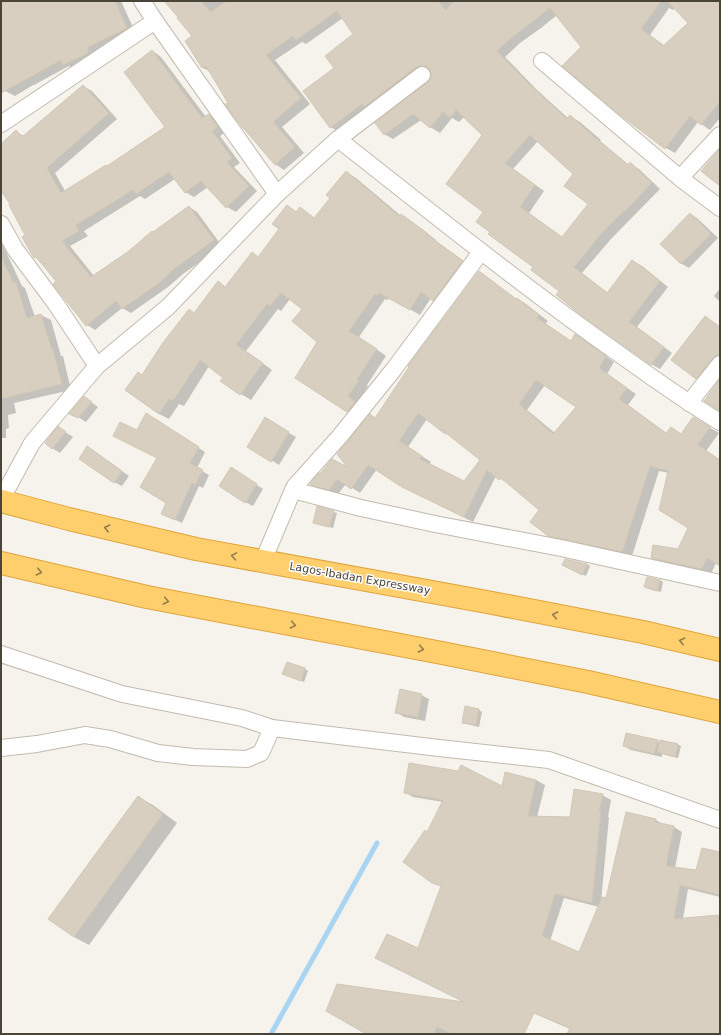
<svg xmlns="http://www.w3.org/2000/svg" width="721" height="1035" font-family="'DejaVu Sans',sans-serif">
<rect width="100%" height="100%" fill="#f6f3ec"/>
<g fill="#0003" fill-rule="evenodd">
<path d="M1 1H121L136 34 73 68 69 66 34 85H33L15 96 5 91 1 82Z"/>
<path d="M165 1H720V118L710 130 698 122 675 153 666 148 620 113 582 47 557 15 541 28 520 43 505 57 536 89 569 119 571 117 580 122 601 140 600 141 629 165 630 164 639 169 660 189 611 239 582 273 608 293 633 261 642 266 668 287 637 327 672 353 660 369 651 364 561 291 534 266 491 231 485 212 483 135 464 117 459 122 452 118 440 133 430 127 421 120 393 139 384 134 429 83 432 79 431 70 426 72 340 132 330 127 336 68 355 34 343 18 306 44 302 42 275 60 310 104 282 127 304 153 284 170 275 164 211 72 203 68 193 36 179 17ZM669 8 673 10 675 8 690 23 665 46 650 35ZM538 141 574 174 590 204 563 238 529 213 544 191 513 169Z"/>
<path d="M153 51 161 57 206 117 209 115 218 120 226 132 220 136 240 163 234 167 257 191 236 212 227 207 208 187 194 197 185 192 175 179 145 199 140 196 84 231 88 236 70 246 94 276 129 252 189 207 197 212 222 246 183 274 168 287 131 313 122 308 95 330 87 325 57 281 41 261 35 257 26 235 12 204 1 189V149L16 132 24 136 83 86 92 91 117 119 55 173 65 191 108 167 166 128Z"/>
<path d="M346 172 356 178 400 215 411 221 436 240V241L472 267 444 306 431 298 420 315 390 298 387 300 385 299 359 337 386 356 367 385 368 386 358 403V417L348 411 304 309 290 299 281 311 278 309 246 351 272 370 251 400 241 394 222 381 224 377 209 366 184 406 179 404 169 419 159 414 126 390 143 376 189 310 195 313 219 283 226 287 252 253 259 257 281 229 287 206 297 212 300 208 315 218 332 198Z"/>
<path d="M691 214 698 219 718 238 689 268 682 264 662 244Z"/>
<path d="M1 241 22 286 25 288 35 317 41 315 51 320 61 356H63L71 390 14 403 16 413 8 415 9 428 6 429V438H1Z"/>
<path d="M479 272 488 278 517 300 518 299 526 304 548 321 545 324 572 342 576 336 585 341 614 362 607 374 636 394 628 405 667 434 682 435 702 423 719 433 706 451 720 460V565L716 563 711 574 661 563 652 558 679 550 689 528 669 473 659 471 633 553 631 556 559 541 549 535 540 510 509 484 496 476 473 522 412 492 377 469 360 493 346 484 338 494 322 490 311 483 350 470 370 415 376 418ZM545 385 578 407 555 433 527 410ZM427 419 445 433 454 438 481 459 464 482 429 465 431 462 408 447Z"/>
<path d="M720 288V302L714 296Z"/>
<path d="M705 317 720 327V352L709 367 704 383 696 378Z"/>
<path d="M84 397 98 407 86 422 78 417Z"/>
<path d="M153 419 205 452 197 468 209 475 203 488 199 486 182 523 169 517 167 502 158 458 138 432Z"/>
<path d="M265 419 296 437 279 465 249 446Z"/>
<path d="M59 428 73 437 60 453 52 448Z"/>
<path d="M95 452 129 476 122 486 114 482Z"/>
<path d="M238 473 263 489 253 506 245 502Z"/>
<path d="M333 512 337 513 333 528 317 524Z"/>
<path d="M566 560 587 564 590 566 586 576 567 567Z"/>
<path d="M660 580 663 582 661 592 649 589 645 587Z"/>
<path d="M305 669 308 671 304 682 284 674Z"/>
<path d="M421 695 429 699 425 721 404 717 396 712Z"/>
<path d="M466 708 479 710 482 712 479 727 467 724 463 722Z"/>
<path d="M657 741 661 743 677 744 681 746 678 758 662 754V757L631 750 624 746Z"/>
<path d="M506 773 536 780 545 785 537 817 571 818 602 795 611 800 608 817H609L601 902 607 899 627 814 656 820 664 825 674 827 682 832 675 868 697 872 720 853V897L688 889 683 919 720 916V1034H568L570 1029 476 988 418 950 442 887 433 882 427 833 443 802 413 797 405 792 502 788ZM564 898 599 907 580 954 550 941Z"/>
<path d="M138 797 153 805 177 823 89 945 74 937Z"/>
<path d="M327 1011 516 1034H368Z"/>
</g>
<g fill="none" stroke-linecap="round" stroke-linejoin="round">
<path stroke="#a9d4f2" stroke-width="5" d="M271 1034 377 843"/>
</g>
<g fill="#d8cfc1" stroke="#d3c7b4" fill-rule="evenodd">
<path d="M1 1H115L127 28 88 47V53L63 65 61 60 1 93Z"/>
<path d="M164 1H201L211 12 226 1H438L446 10 454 1H661L641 29 663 46 688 23 667 1H720V101L701 125 690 116 665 149 619 114 562 66 581 47 550 8 531 23 511 38 497 51 527 82 567 119 570 115 592 135 628 165 630 162 652 183 625 211H624L601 234 574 267 607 293 632 260 660 281 629 322 664 347 651 365 584 317 556 295 559 291 531 270 533 267 488 234 490 232 476 222 483 212 446 184 482 135 456 110 450 118 443 112 430 128 413 114 384 135 375 123 428 82 431 78V74L430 70 426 66H421L416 67 364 107 362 104 330 128 303 91 334 68 325 56 353 34 337 11 296 40 293 36 266 55 301 98 273 122 295 147 275 165 238 122 225 104 228 103 206 66 202 68 185 41 192 36 177 18 178 17ZM530 135 573 174 564 186 588 204 562 237 520 207 535 185 505 163Z"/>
<path d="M152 50 202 118 209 114 218 127 212 131 232 158 227 162 249 186 226 208 201 181 185 193 169 172 136 194 133 190 76 225 79 231 62 241 91 277 129 251 152 231 153 232 189 206 214 240 174 269 159 283 122 309 116 301 86 326 53 284 56 281 36 257 34 258 22 237 25 235 9 205 10 204 1 191V144L16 130 22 137 83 85 109 113 47 168 61 193 106 165 107 166 165 127 124 72Z"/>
<path d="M720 149V186L701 171Z"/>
<path d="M346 171 399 216 401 214 427 233 426 234 463 261 433 301 421 292 410 310 379 293 377 296 375 294 349 331 377 349 357 379 359 380 348 396 355 402 347 412 295 378 317 342 292 321 302 309 281 293 270 306 267 304 236 345 263 363 240 395 220 381 223 378 200 360 173 401 169 399 159 414 125 390 138 372 142 375 162 344 189 309 194 313 218 281 225 287 252 252 258 257 279 229 272 224 287 205 296 212 300 207 314 218 330 198 326 195Z"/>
<path d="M690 213 711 234 681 264 660 244Z"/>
<path d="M1 256 13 282H16L27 318 41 314 52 350H53L62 384 1 399Z"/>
<path d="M479 271 516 299 517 298 539 315 537 318 571 341 575 334 606 356 599 368 627 388 619 399 666 433 671 427 681 434 693 417 710 427 698 445 720 460V566L707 558 702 569 651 558 653 545 678 549 688 528 659 510 668 471 650 466 624 547 622 552 548 536 530 522 539 510 501 478 499 480 487 470 464 517 402 487 368 465 351 489 337 479 329 490 312 485 310 484 319 473 320 474 332 459 347 467 337 454 370 414 375 418 409 367 408 366ZM536 380 576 407 553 434 519 404ZM418 413 445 434 446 433 480 460 464 481 420 459 422 456 399 441Z"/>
<path d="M705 316 720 327V355H716L713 358 696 379 671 360Z"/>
<path d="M720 379V411L704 401Z"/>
<path d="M84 396 92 402 78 418 69 414Z"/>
<path d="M146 413 199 447 190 463 203 470 195 485 192 483 175 520 161 514 166 503 140 487 157 458 113 436 120 422 137 430Z"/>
<path d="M265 417 289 432 271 462 247 447Z"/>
<path d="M58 426 66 432 52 449 45 443Z"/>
<path d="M87 446 122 471 114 483 79 459Z"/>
<path d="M231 467 257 484 245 503 219 486Z"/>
<path d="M317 506 334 511 329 527 313 523Z"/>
<path d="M565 559 587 564 582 575 562 565Z"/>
<path d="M647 577 660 580 657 591 644 587Z"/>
<path d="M287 662 305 668 301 681 282 674Z"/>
<path d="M400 689 422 694 418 717 395 713Z"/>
<path d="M465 706 479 709 476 725 462 723Z"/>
<path d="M626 733 658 740 654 754 623 746Z"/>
<path d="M660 740 678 744 675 757 657 752Z"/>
<path d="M409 763 458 771 461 765 502 786 505 772 536 780 528 816 570 817 574 789 603 794 599 811H601L592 903 555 894 542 936 579 952 602 897 606 898 626 812 656 819 655 822 674 826 666 866 696 870 702 848 720 852V895L680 885 674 919 718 915 720 933V1034H567L570 1028 534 1013 524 1034H452L437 1027 434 1034H366L326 1011 337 984 464 1002 375 958 387 934 418 948 441 886 432 883 403 862 425 830 427 832 443 800 404 793Z"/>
<path d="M138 796 163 814 74 937 48 919Z"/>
</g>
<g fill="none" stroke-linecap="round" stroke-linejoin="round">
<defs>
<g id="street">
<path d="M142 1 155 21 277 194"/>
<path d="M542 61 680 178 720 208"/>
<path d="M1 124 155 21"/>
<path d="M338 139C432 213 525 288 622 356 654 379 686 402 720 422"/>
<path d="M680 178 720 135"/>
<path d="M1 224 15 249 56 304 97 366"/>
<path d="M689 403 720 364"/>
<path d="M293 490 361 508 435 524 561 548 720 583"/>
<path d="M1 500 32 443 97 366 168 307 277 194 338 139 422 75"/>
<path d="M263 561 293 490 295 486 340 436 394 369 481 252"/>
<path d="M1 654 122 694 242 718 272 728 439 748 549 760 720 820"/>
<path d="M1 748 37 744 85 735 110 739 158 753 193 757 247 759 261 753 272 728"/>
</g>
<g id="highway">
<path d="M1 501 69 519 196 549 487 602 643 632 720 650"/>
<path d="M1 563 147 597 442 653 588 682 720 712"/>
</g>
</defs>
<use href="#street" stroke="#c2bbae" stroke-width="18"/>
<use href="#highway" stroke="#e0a43c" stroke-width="24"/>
<use href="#street" stroke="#fff" stroke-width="16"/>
<use href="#highway" stroke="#ffcf6e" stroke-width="22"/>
</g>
<defs><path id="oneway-chevron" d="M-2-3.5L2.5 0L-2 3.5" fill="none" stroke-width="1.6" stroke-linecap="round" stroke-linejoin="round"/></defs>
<g stroke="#937c4e">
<use href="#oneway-chevron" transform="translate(107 528) rotate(-167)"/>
<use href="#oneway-chevron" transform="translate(234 556) rotate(-170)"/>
<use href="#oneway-chevron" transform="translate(39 572) rotate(13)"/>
<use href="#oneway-chevron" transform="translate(166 601) rotate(11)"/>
<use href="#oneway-chevron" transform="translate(555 615) rotate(-169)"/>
<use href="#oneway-chevron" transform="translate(293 625) rotate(11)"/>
<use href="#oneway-chevron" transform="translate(682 641) rotate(-167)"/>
<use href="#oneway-chevron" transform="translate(421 649) rotate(11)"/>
</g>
<g text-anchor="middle" stroke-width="3" stroke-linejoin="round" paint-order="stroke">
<g font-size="11" fill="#4b4439" stroke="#fff">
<text transform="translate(360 578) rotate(10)" y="4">Lagos-Ibadan Expressway</text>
</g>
</g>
<rect width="721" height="1035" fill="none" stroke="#4b4439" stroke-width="4"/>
</svg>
